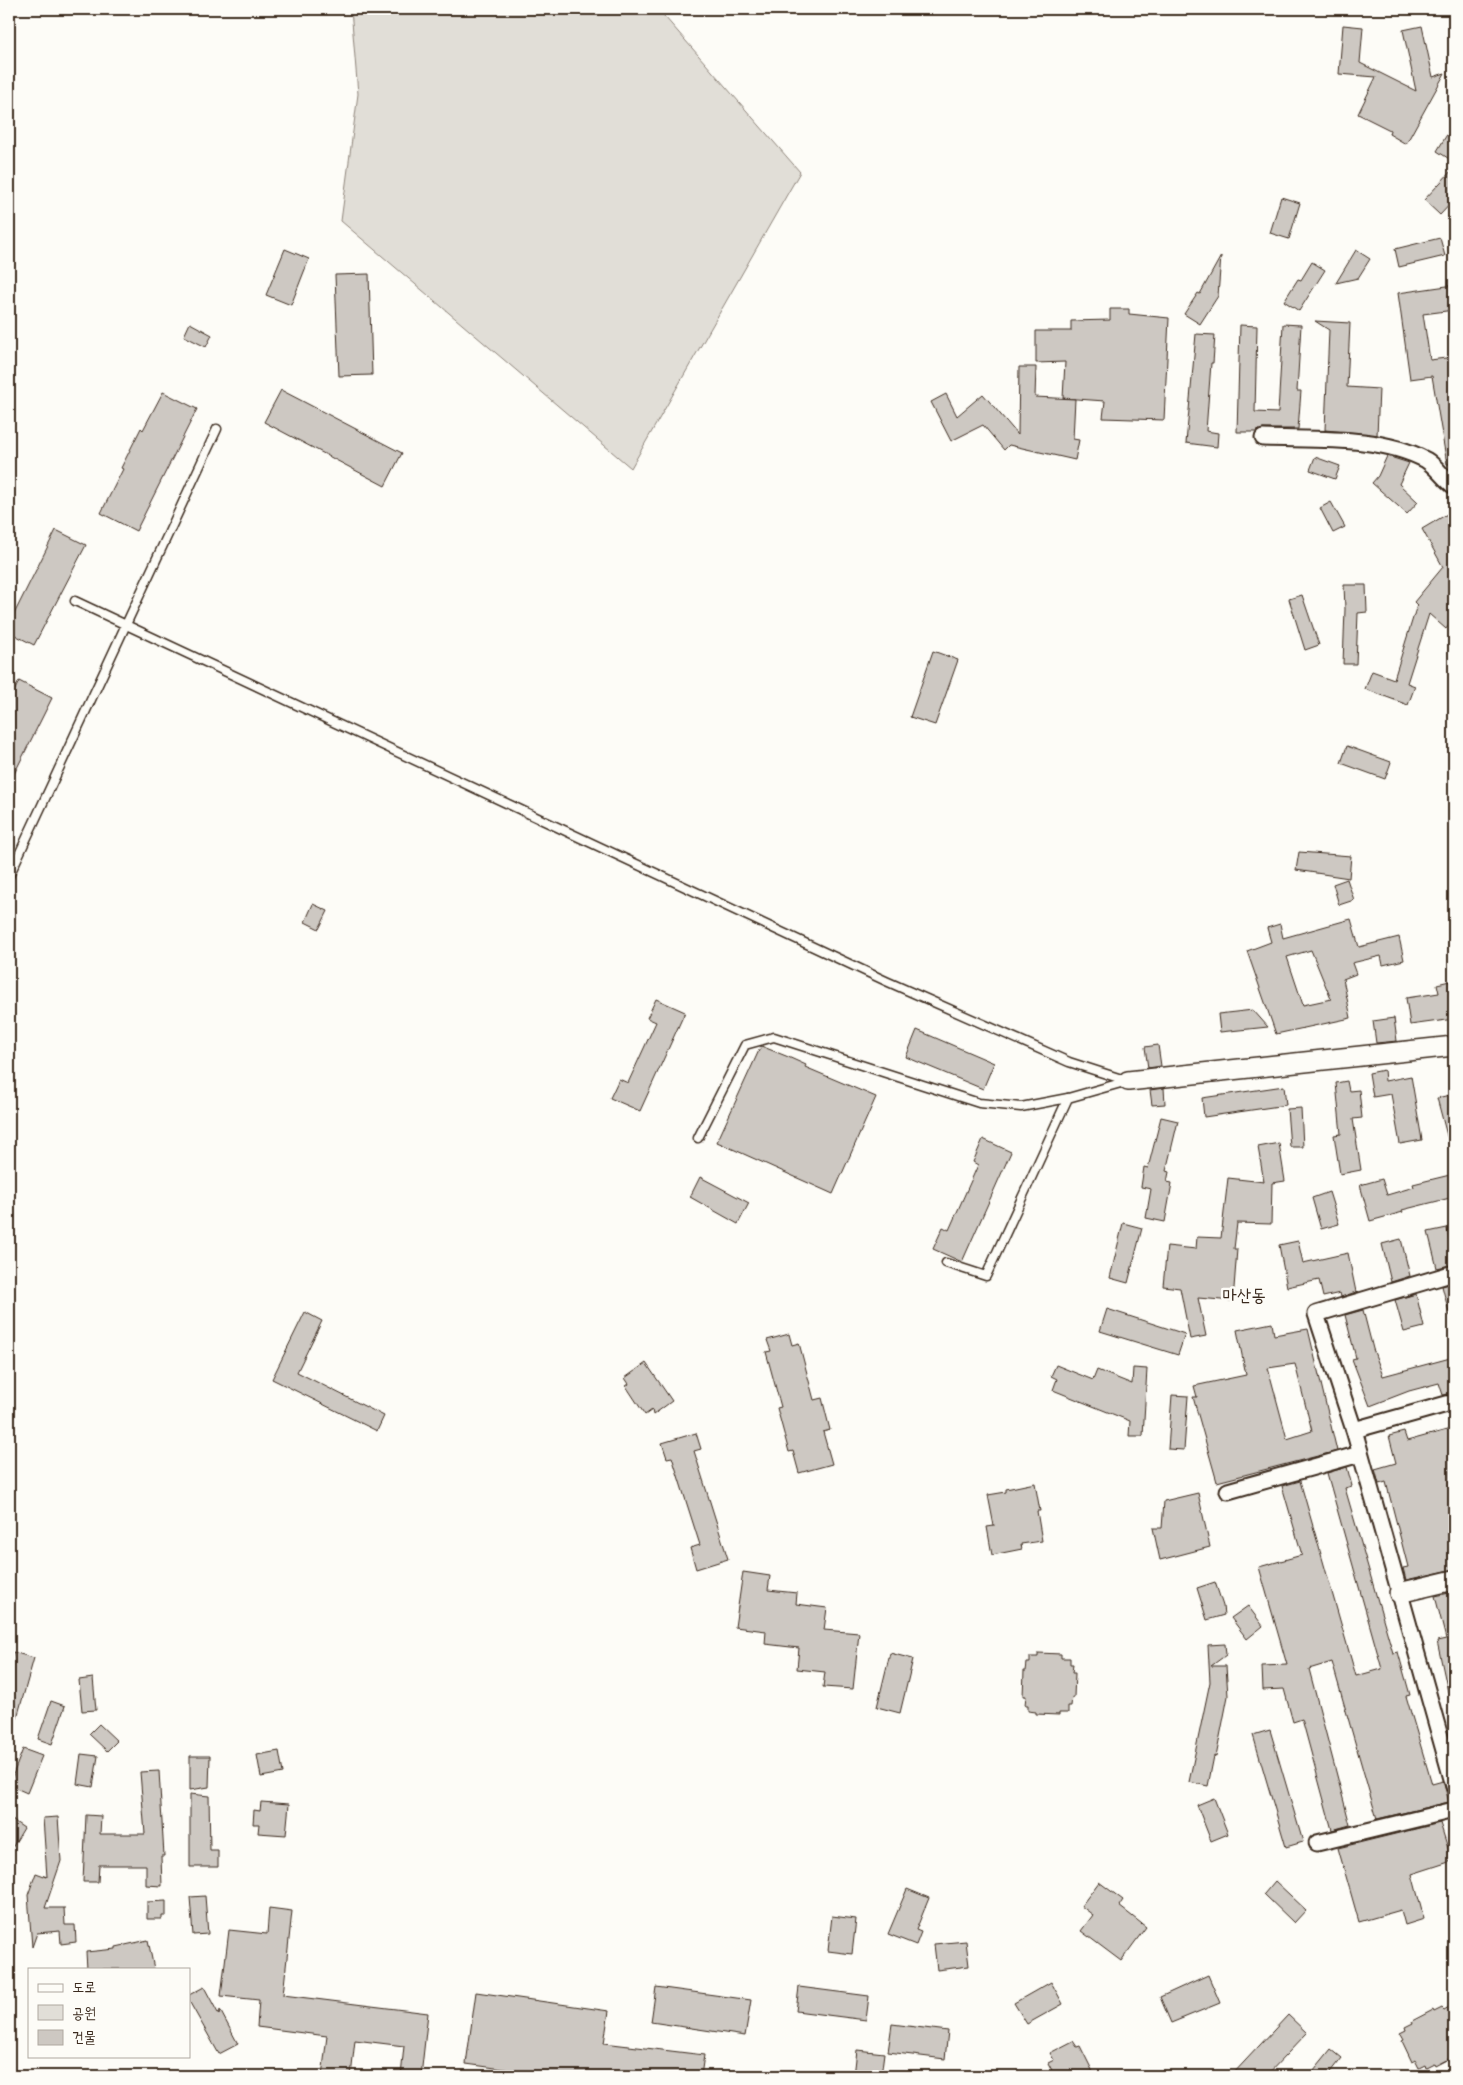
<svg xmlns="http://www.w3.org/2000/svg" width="1463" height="2085" font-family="Dekko,'Poor Story',sans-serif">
<rect width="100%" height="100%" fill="#fdfcf7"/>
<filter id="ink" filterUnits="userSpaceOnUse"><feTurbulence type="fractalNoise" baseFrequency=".02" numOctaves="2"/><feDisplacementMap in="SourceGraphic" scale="10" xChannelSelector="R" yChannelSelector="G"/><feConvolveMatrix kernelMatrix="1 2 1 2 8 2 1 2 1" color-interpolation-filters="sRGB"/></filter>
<g filter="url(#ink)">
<path fill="#e1ded7" stroke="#8e847a" d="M351 9H658L800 172 631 468 341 221 358 94Z"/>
<g fill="#cdc8c2" stroke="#3b2a1e" fill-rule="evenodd">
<path d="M1343 25 1363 27 1360 63 1416 91 1403 30 1422 26 1433 77 1445 73 1406 144 1389 134 1390 130 1358 114 1376 77 1339 74Z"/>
<path d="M1454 123V162L1437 151Z"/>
<path d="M1454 168V200L1440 215 1424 200Z"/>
<path d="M1281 197 1300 203 1289 239 1270 233Z"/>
<path d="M1440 238 1445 256 1399 267 1395 249Z"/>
<path d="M285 249 309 259 291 305 266 295Z"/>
<path d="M1356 250 1370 259 1358 278 1336 283Z"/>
<path d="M1221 256 1218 296 1200 324 1184 314 1198 293 1200 294Z"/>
<path d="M1312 262 1325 270 1299 311 1284 301 1298 279 1301 280Z"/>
<path d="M369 274 372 375 339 376 335 275Z"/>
<path d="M1454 285V310L1423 314 1430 360 1454 357V464H1447L1432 376 1410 379 1398 293Z"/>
<path d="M1110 309H1129V314L1169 318 1164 420 1103 418 1105 401 1063 398 1065 362 1036 363V331H1071V321L1110 320Z"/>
<path d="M1315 321 1350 323 1347 387 1379 389 1377 435 1325 430 1329 330Z"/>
<path d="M190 323 212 335 206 347 184 336Z"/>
<path d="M1283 324 1301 325 1297 391H1301L1298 429H1263L1256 432H1237L1240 325 1257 326 1255 412 1278 413Z"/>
<path d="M1196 334 1215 335 1213 363H1211L1206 431 1218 433 1217 447 1186 443Z"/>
<path d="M1019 367H1036L1035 397 1075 399 1073 439 1079 440 1075 460 1009 445 1004 450 983 425 951 441 931 402 946 394 957 416 983 394 1018 435Z"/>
<path d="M281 390 402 453 385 486 264 422Z"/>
<path d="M163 392 197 409 136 531 101 513 123 469 121 468 141 428 143 430Z"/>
<path d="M1387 456 1409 463 1399 484 1418 502 1407 514 1372 483 1378 476Z"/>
<path d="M1315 457 1340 466 1335 479 1310 470Z"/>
<path d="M1331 502 1345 527 1333 533 1320 508Z"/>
<path d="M1454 510V619L1446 629 1429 614 1407 683 1415 686 1408 705 1365 689 1372 671 1394 679 1417 605 1414 602 1443 567 1422 529Z"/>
<path d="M56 530 86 545 34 645 9 632V624Z"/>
<path d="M1344 585H1366L1367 612 1358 613 1356 664H1343L1345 609Z"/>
<path d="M1302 595 1319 645 1305 650 1289 599Z"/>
<path d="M933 651 958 660 935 725 910 717Z"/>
<path d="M19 681 52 698 9 784V702Z"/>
<path d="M1347 746 1391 762 1385 779 1341 763Z"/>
<path d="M1299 852 1351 856 1349 878 1296 870Z"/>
<path d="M1347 879 1354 900 1339 905 1333 884Z"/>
<path d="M313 904 328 911 319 929 305 922Z"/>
<path d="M1351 919 1359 947 1399 937 1404 960 1383 965 1381 956 1352 963 1356 974 1343 979 1351 1018 1276 1034 1247 951 1271 942 1267 928 1280 924 1283 938ZM1311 950 1331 999 1303 1005 1287 957Z"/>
<path d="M1454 980V1019L1410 1025 1406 998 1439 993 1437 984Z"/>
<path d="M656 999 685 1012 640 1111 610 1098 619 1079 628 1083 656 1022 647 1018Z"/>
<path d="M1253 1010 1268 1027 1220 1032 1218 1014Z"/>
<path d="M1394 1018 1397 1041 1376 1043 1373 1021Z"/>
<path d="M917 1030 994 1063 983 1089 906 1057Z"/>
<path d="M1158 1045 1161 1066 1148 1068 1145 1047Z"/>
<path d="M761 1046 786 1056 806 1065 805 1067 876 1097 833 1194 717 1142Z"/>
<path d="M1384 1070 1385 1081 1411 1076 1422 1140 1400 1144 1391 1094 1373 1097 1369 1073Z"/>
<path d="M1347 1081 1349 1091 1359 1090 1362 1118 1353 1119 1361 1170 1340 1174 1334 1135 1341 1134 1336 1083Z"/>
<path d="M1284 1086 1286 1105 1204 1117 1202 1098Z"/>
<path d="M1164 1088 1165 1104 1152 1105 1150 1090Z"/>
<path d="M1454 1094V1146L1450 1147 1437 1098Z"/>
<path d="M1301 1108 1303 1147H1290L1287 1109Z"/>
<path d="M1161 1117 1178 1121 1166 1171 1169 1172 1167 1182 1172 1183 1165 1222 1146 1218 1151 1189 1141 1187 1144 1167 1148 1168Z"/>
<path d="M983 1139 1011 1152 962 1262 933 1249 943 1227 949 1230 978 1165 973 1162Z"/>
<path d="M1279 1143 1285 1181 1272 1183 1271 1224 1237 1223 1234 1249H1237L1233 1301 1198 1298 1206 1336 1190 1339 1180 1288 1163 1286 1167 1246 1196 1249 1197 1237 1221 1238 1228 1178 1264 1182 1258 1147Z"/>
<path d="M1454 1174V1197L1402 1210 1403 1212 1370 1221 1360 1185 1382 1179 1387 1195 1414 1187 1413 1184Z"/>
<path d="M700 1177 749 1203 738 1224 690 1197Z"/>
<path d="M1329 1192 1339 1224 1321 1229 1312 1198Z"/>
<path d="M1123 1223 1142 1228 1128 1283 1110 1278Z"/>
<path d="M1447 1228 1454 1264 1437 1268 1428 1232Z"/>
<path d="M1401 1239 1410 1276 1391 1282 1382 1244Z"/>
<path d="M1298 1241 1303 1263 1348 1253 1356 1292 1341 1297 1340 1293 1323 1297 1319 1280 1287 1287 1279 1245Z"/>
<path d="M1454 1283V1316H1450L1442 1286Z"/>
<path d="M1416 1294 1424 1327 1404 1332 1395 1300Z"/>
<path d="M1107 1309 1185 1334 1178 1355 1100 1331Z"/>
<path d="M1363 1310 1373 1349 1383 1376 1454 1357V1393L1443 1395 1439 1383 1409 1391 1370 1406 1352 1359 1356 1358 1345 1315Z"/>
<path d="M305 1312 322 1321 297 1372 384 1416 377 1431 272 1379Z"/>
<path d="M1272 1323 1274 1335 1308 1329 1337 1451 1217 1482 1193 1397H1197L1194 1386 1246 1375 1237 1330ZM1295 1364 1312 1431 1287 1439 1268 1368Z"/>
<path d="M789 1334 792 1345 799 1343 814 1400 822 1398 830 1430 823 1432 832 1464 799 1473 793 1451 789 1452 777 1408 781 1407 766 1352 771 1351 767 1340Z"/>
<path d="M646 1363 672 1401 653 1415 652 1410 645 1415 626 1386 629 1384 625 1378Z"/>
<path d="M1056 1365 1093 1380 1097 1370 1132 1384 1133 1368 1147 1369 1143 1436H1129L1130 1421 1053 1390 1057 1379 1051 1376Z"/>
<path d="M1172 1395 1188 1396 1184 1450 1168 1449Z"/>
<path d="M1454 1428V1569L1406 1580 1403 1568 1408 1567 1386 1482 1379 1484 1375 1469 1396 1463 1389 1436 1404 1432 1407 1441Z"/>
<path d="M696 1433 701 1449 694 1451 728 1559 696 1569 690 1548 700 1545 672 1457 667 1458 662 1443Z"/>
<path d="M1347 1467 1352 1486 1345 1488 1393 1653 1398 1652 1410 1695 1406 1696 1432 1784 1443 1781 1449 1802 1377 1819 1332 1662 1309 1669 1350 1825 1332 1830 1302 1719 1293 1722 1284 1689 1263 1690 1262 1666 1287 1665 1259 1567 1302 1555 1282 1486 1300 1481 1356 1676 1382 1669 1327 1473Z"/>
<path d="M1035 1483 1040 1511H1037L1042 1541 1021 1544 1022 1549 992 1555 987 1527 994 1526 988 1495 1006 1492V1489Z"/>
<path d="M1198 1493 1210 1547 1160 1560 1153 1528H1162L1164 1501Z"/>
<path d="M743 1572 770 1576 768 1590 797 1593 796 1604 827 1608 824 1630 859 1633 853 1689 823 1687 825 1672 797 1669 799 1648 765 1644 766 1631 735 1627Z"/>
<path d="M1215 1582 1223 1606 1224 1615 1207 1620 1197 1588Z"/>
<path d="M1454 1592V1691L1448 1692 1437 1641 1446 1639 1435 1596Z"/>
<path d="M1248 1606 1263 1626 1247 1639 1231 1618Z"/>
<path d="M1225 1644 1226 1655 1211 1666H1226L1228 1696 1216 1757 1214 1756 1208 1786 1189 1782 1210 1682 1208 1645Z"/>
<path d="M13 1652 34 1658 13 1732 9 1731V1666Z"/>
<path d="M890 1653 913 1659 900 1713 877 1707Z"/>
<path d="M1038 1653 1061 1654V1658H1070V1664H1073L1072 1673H1075L1074 1697H1072L1071 1706H1068V1713H1059V1715L1036 1714V1712L1028 1711V1705H1025L1026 1696H1023L1024 1671H1026L1027 1663H1030V1657H1038Z"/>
<path d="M93 1678 96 1710 82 1711 79 1680Z"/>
<path d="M51 1701 65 1706 52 1744 38 1739Z"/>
<path d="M99 1724 117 1741 107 1751 89 1734Z"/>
<path d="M1270 1730 1303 1842 1286 1847 1253 1735Z"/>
<path d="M23 1749 42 1756 27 1793 9 1785Z"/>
<path d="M279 1751 283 1773 261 1777 257 1755Z"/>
<path d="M81 1754 98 1756 93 1787 77 1784Z"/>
<path d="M190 1756H210L209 1787 190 1790Z"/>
<path d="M159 1771 164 1856H161L162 1886 146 1885V1865H99L98 1882H83L86 1815 101 1816 100 1834H145L140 1772Z"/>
<path d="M190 1794 209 1796 210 1850H218V1867H190Z"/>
<path d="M1214 1798 1228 1834 1211 1841 1197 1805Z"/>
<path d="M261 1802 289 1804 286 1835 258 1833 259 1824H253L254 1810 260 1811Z"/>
<path d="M58 1817 61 1861 45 1908H64L65 1925H75L76 1942 61 1944 60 1931 37 1933 32 1947 28 1895 36 1873 47 1877 43 1818Z"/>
<path d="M9 1818 24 1828 9 1853Z"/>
<path d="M1440 1823 1452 1861 1412 1874 1424 1919 1405 1925 1401 1910 1359 1922 1338 1848Z"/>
<path d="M1275 1881 1306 1910 1294 1923 1264 1894Z"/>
<path d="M1099 1882 1123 1900 1119 1906 1146 1927 1121 1961 1081 1931 1093 1915 1081 1906Z"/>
<path d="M907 1889 929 1898 916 1930 921 1932 916 1945 888 1934Z"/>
<path d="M205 1896 208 1934 193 1935 190 1897Z"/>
<path d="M166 1901V1916H162V1919H147V1902Z"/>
<path d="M269 1908 292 1911 283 1995 428 2013 421 2076H401L404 2046 355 2040 351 2076H322L327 2036 257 2027 259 2000 221 1996 229 1930 267 1934Z"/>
<path d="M832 1916 856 1919 852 1954 828 1951Z"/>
<path d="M148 1940 154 1969H87L86 1952 116 1949V1947Z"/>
<path d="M966 1941 969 1966 937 1970 934 1944Z"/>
<path d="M1208 1975 1220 2003 1171 2023 1160 1997Z"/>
<path d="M1051 1982 1063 2004 1027 2024 1014 2003Z"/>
<path d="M204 1987 219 2015 220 2010 238 2044 219 2054 189 2001V1995Z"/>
<path d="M656 1987 751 2000 745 2036 651 2022Z"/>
<path d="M799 1987 869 1996 866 2020 796 2011Z"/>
<path d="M476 1992 609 2011 604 2043 704 2055 701 2076H555L466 2064Z"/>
<path d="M1449 2007 1454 2017V2056L1435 2066 1434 2064 1426 2068 1425 2065 1419 2068 1415 2060 1412 2062 1402 2041 1404 2040 1400 2033 1406 2030 1405 2027 1413 2023 1412 2021 1433 2010 1434 2012 1442 2008 1444 2010Z"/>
<path d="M1288 2015 1307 2033 1266 2076H1231Z"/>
<path d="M892 2024 948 2031 945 2059 888 2052Z"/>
<path d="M1073 2041 1077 2047 1080 2046 1095 2076H1055L1048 2063 1054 2060 1050 2053Z"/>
<path d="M1331 2049 1342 2058 1328 2076H1309Z"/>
<path d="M857 2050 884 2053 881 2076H854Z"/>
</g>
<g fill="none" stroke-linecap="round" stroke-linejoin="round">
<defs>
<g id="service">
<path d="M75 601 886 981 1069 1062 1128 1081"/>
<path d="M9 876 217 429"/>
<path d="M698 1138 745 1045 774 1037 979 1103 1021 1107 1068 1098"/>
<path d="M946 1263 986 1276 1068 1098 1128 1081"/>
</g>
<g id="minor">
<path d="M1263 438C1314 440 1380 435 1426 460 1436 466 1444 479 1454 486"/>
<path d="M1454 1273 1316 1314 1354 1430 1454 1786"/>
<path d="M1354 1430 1454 1402"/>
<path d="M1228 1491 1360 1454"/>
<path d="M1317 1843 1454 1810"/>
</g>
<g id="tertiary">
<path d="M1128 1081 1454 1046"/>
<path d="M1399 1593 1454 1580"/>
</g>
</defs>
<use href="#service" stroke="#3b2a1e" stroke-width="11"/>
<use href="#minor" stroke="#3b2a1e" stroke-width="19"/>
<use href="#tertiary" stroke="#3b2a1e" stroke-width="22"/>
<use href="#service" stroke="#fdfcf7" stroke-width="8"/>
<use href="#minor" stroke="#fdfcf7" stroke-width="15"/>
<use href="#tertiary" stroke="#fdfcf7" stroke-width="19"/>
</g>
</g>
<g text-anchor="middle" stroke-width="5" stroke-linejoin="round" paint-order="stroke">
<g font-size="18" fill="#3b2a1e" stroke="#fdfcf7">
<text x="1244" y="1301">마산동</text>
</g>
</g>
<rect width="1463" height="2085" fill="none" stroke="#fdfcf7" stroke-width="30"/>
<rect x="15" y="15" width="1433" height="2055" fill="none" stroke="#3b2a1e" stroke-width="2" filter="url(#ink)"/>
<rect x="28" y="1968" width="162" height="90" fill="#fdfcf7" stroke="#afa8a0"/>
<rect x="38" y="1984" width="25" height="8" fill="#fdfcf7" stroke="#afa8a0"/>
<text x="72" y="1992" font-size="15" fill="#3b2a1e">도로</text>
<rect x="38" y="2005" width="25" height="15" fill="#e1ded7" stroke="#afa8a0"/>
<text x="72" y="2018" font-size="15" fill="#3b2a1e">공원</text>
<rect x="38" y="2030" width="25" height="15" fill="#cdc8c2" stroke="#afa8a0"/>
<text x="72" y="2042" font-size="15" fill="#3b2a1e">건물</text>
</svg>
